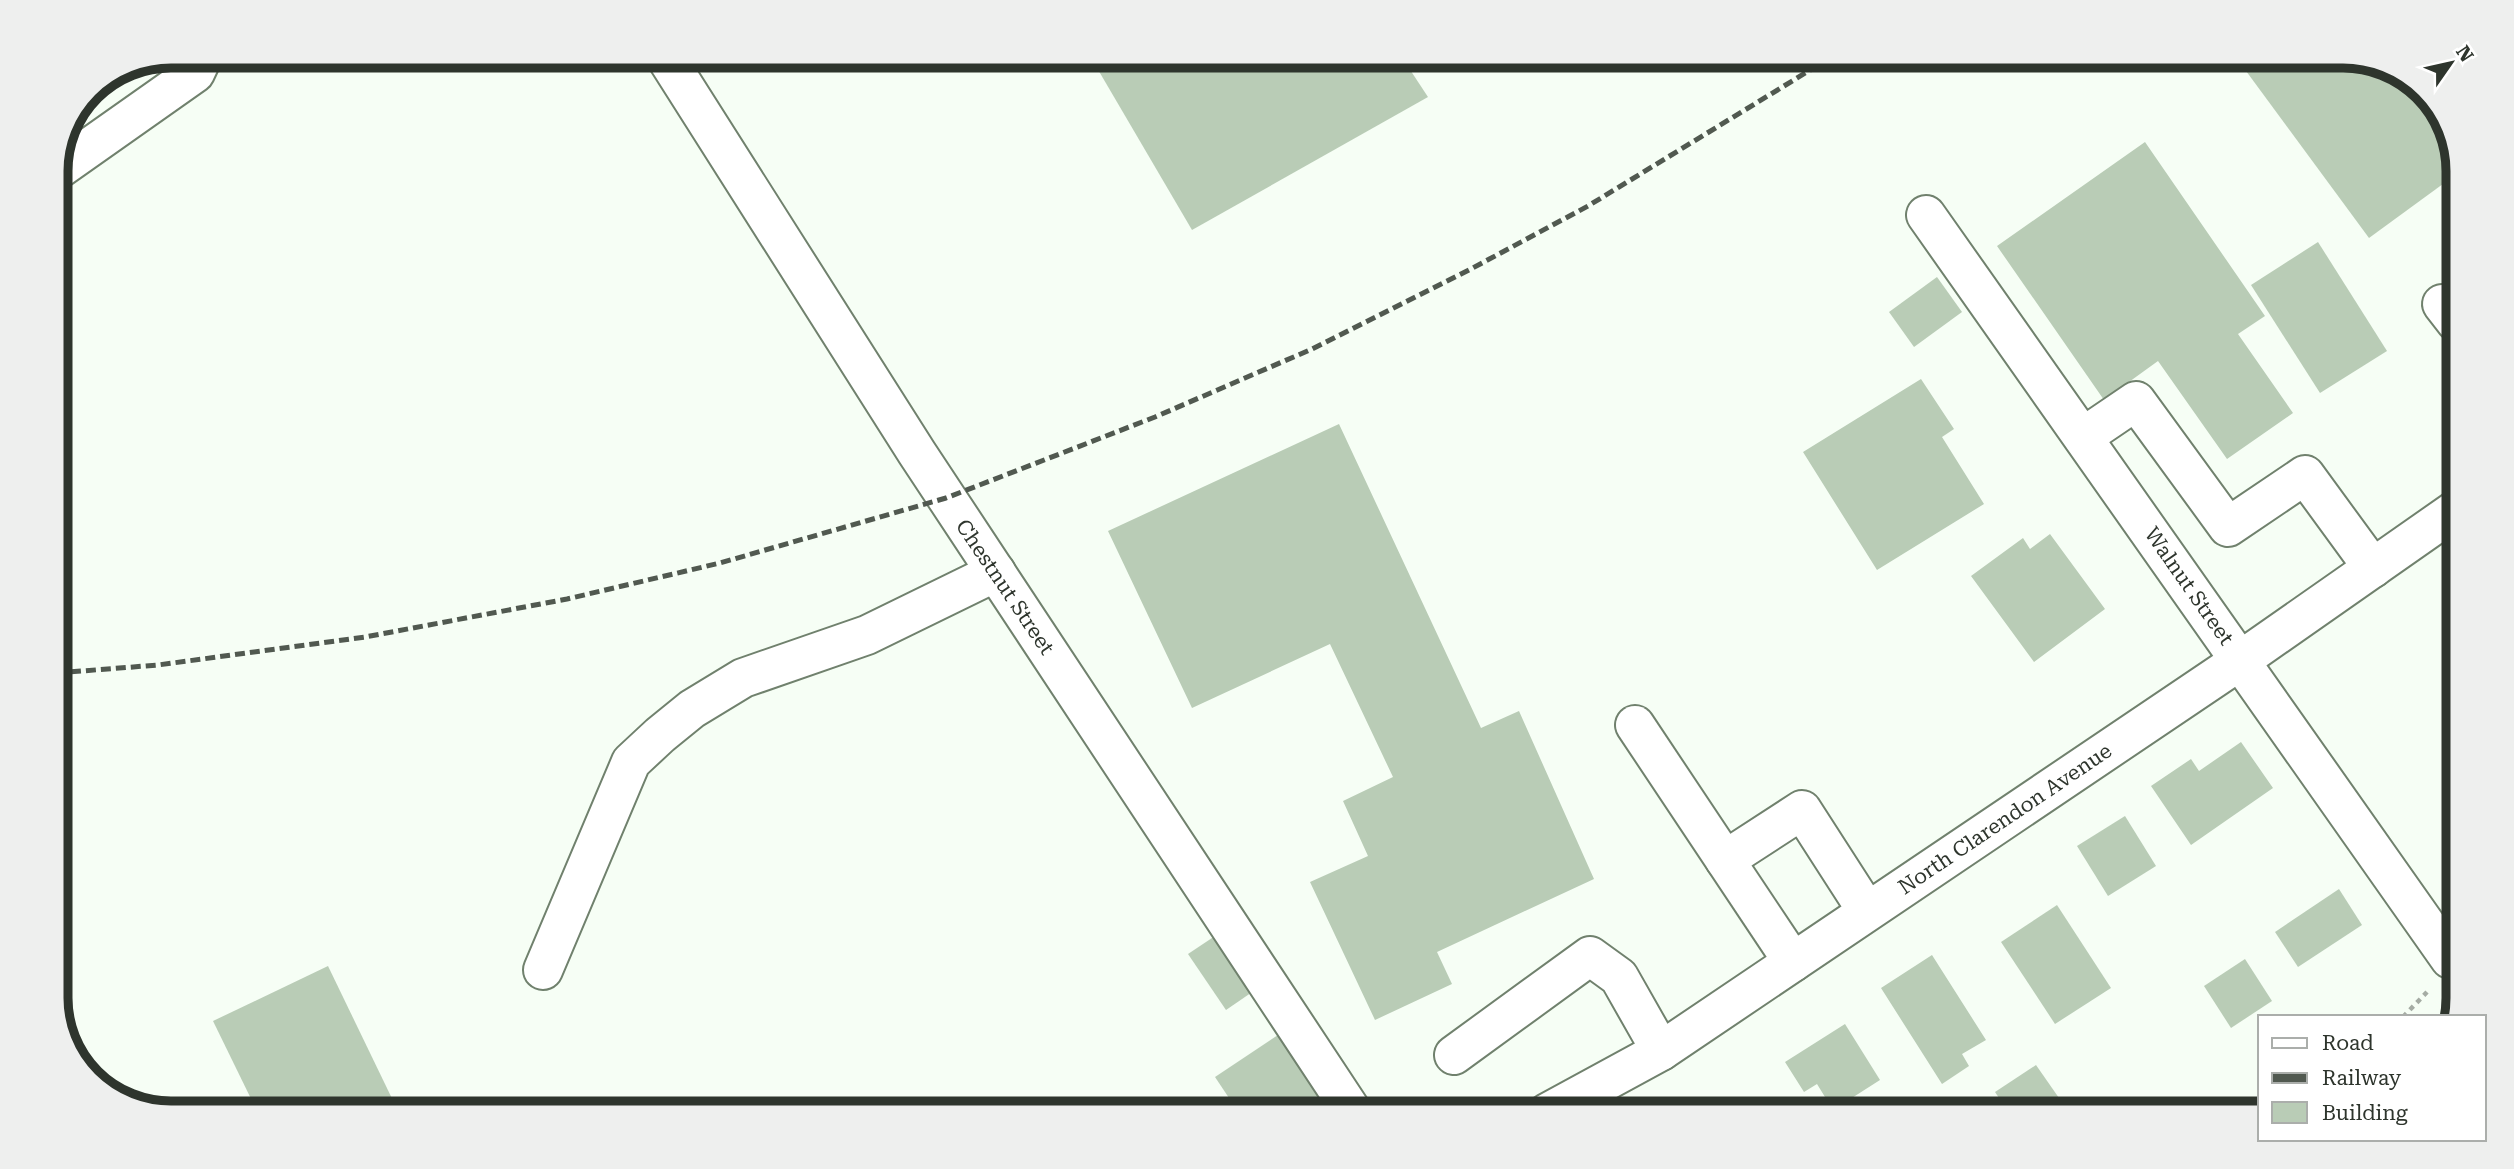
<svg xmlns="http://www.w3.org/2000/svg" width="2514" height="1169" font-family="'Roboto Serif',serif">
<rect width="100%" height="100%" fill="#f6fef5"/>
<g fill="#b9ccb6">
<path d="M1090 56H1401L1428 97 1192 230Z"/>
<path d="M2235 56H2342L2387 65 2438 107 2458 164V173L2369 238Z"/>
<path d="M2145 142 2265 316 2238 334 2293 413 2227 459 2158 361 2104 400 1997 246Z"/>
<path d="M2318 242 2387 351 2320 393 2251 285Z"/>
<path d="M1937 277 1962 312 1914 347 1889 312Z"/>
<path d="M1921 379 1954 429 1942 437 1984 504 1877 570 1803 452Z"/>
<path d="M1339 424 1481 728 1519 711 1594 879 1437 952 1452 984 1375 1020 1310 882 1368 856 1343 801 1393 777 1330 644 1192 708 1108 531Z"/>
<path d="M2050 534 2105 609 2034 662 1971 576 2023 538 2030 549Z"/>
<path d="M2241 742 2273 788 2191 845 2151 786 2191 759 2199 771Z"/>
<path d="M2125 816 2156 866 2108 896 2077 846Z"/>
<path d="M2339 889 2362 925 2298 967 2275 932Z"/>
<path d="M2057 905 2111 988 2055 1024 2001 942Z"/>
<path d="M1224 930 1261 986 1226 1010 1188 954Z"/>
<path d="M1932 955 1986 1040 1962 1054 1969 1066 1942 1084 1881 988Z"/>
<path d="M2245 959 2272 1001 2231 1028 2204 986Z"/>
<path d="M328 966 399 1113H258L213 1021Z"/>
<path d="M1845 1024 1880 1080 1833 1110 1817 1084 1804 1092 1785 1062Z"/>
<path d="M1278 1035 1330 1113H1239L1215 1077Z"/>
<path d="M2036 1065 2059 1098 2037 1113H2009L1995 1092Z"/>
</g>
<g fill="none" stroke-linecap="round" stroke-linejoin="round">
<defs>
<g id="minor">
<path d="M665 56 917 453 1353 1113"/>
<path d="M56 171 195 73 203 56"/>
<path d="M1926 215 2450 959"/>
<path d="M2442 304 2456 322"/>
<path d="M2083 437 2136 401 2228 527 2305 475 2373 568"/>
<path d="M1635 725 1793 962"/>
<path d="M1725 860 1802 810 1867 911"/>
<path d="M543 970 631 762 660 735 692 709 743 678 867 635 996 572"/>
<path d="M1454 1055 1590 956 1619 977 1661 1051"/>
<path d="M1547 1113 1661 1051 2241 660 2454 511"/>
</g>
</defs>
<use href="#minor" stroke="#70816d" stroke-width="42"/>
<g stroke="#a5aca4" stroke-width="4.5" stroke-dasharray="5 5" stroke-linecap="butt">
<path d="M2403 1017 2427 992"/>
<path d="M2258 1113 2260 1112"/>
</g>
<use href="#minor" stroke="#fff" stroke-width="38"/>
<path stroke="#515950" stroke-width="5" stroke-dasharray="10 5" stroke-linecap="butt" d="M56 673 158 665 365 637 567 599 720 563 946 498 1155 417 1312 349 1469 270 1588 206 1833 56"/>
</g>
<g text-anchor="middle" stroke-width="7" stroke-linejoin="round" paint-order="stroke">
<g font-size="21" fill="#2e352d" stroke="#fff">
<text transform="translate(2189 586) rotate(55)" y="7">Walnut Street</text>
<text transform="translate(1005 587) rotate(56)" y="7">Chestnut Street</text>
<text transform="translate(2005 819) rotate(-34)" y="7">North Clarendon Avenue</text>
</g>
</g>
<path d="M0 0H2514V1169H0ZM171 68H2343A103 103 0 0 1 2446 171V998A103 103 0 0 1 2343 1101H171A103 103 0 0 1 68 998V171A103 103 0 0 1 171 68Z" fill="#eeefee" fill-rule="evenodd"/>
<path fill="none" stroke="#2e352d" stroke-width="9" d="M171 68H2343A103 103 0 0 1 2446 171V998A103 103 0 0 1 2343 1101H171A103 103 0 0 1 68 998V171A103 103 0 0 1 171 68Z"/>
<rect x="2258" y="1015" width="228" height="126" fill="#ffffff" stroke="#abaeab" stroke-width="2"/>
<rect x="2272" y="1038" width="35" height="10" fill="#ffffff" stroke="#abaeab" stroke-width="2"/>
<text x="2322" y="1050" font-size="21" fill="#2e352d">Road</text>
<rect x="2272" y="1073" width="35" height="10" fill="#515950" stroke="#abaeab" stroke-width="2"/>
<text x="2322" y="1085" font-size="21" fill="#2e352d">Railway</text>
<rect x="2272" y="1102" width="35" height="21" fill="#b9ccb6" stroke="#abaeab" stroke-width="2"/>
<text x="2322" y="1120" font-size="21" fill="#2e352d">Building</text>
<g transform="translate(2451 63) rotate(56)" stroke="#ffffff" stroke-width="5" paint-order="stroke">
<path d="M0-5L12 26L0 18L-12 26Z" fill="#2e352d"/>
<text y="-10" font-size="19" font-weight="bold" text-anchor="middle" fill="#2e352d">N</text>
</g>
</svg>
